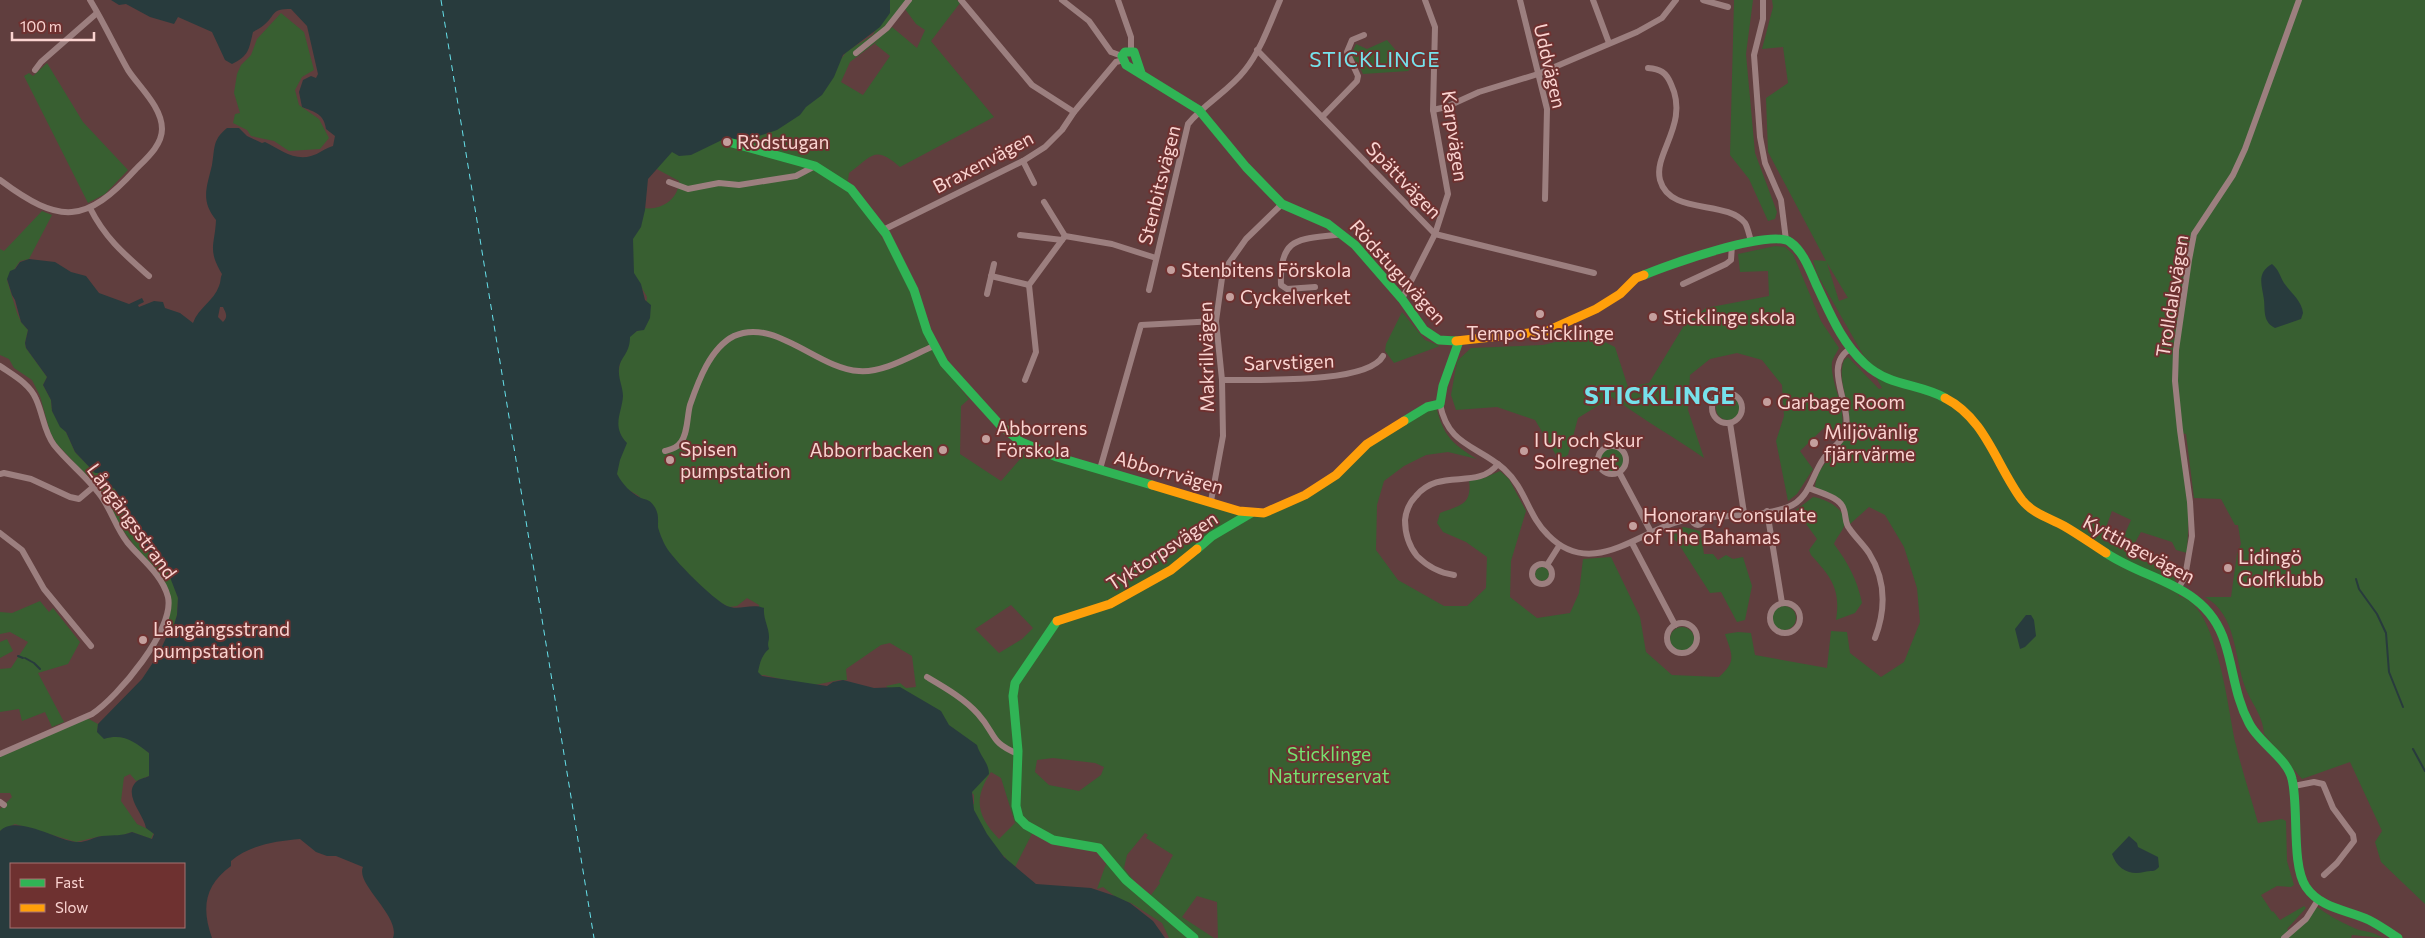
<svg xmlns="http://www.w3.org/2000/svg" width="2425" height="938" font-family="Commissioner,sans-serif">
<rect width="100%" height="100%" fill="#603e3e"/>
<g fill="#385f31" fill-rule="evenodd">
<path d="M889 0H957L960 3 931 41 994 117 900 167C875 145 873 155 849 173L847 187 877 225V229L903 274 940 363 969 399 961 406 960 454 1001 481 1028 450 1059 461 1252 517 1270 514 1295 504 1322 489 1371 445 1431 409 1437 410C1444 437 1454 445 1477 459L1448 452 1426 455 1404 466 1384 481 1377 505 1376 550 1398 580 1444 606H1467L1486 588 1487 557 1466 542 1443 532 1437 523 1440 513C1461 505 1472 505 1469 480L1484 478 1500 471 1509 479 1526 511 1511 561 1510 597 1537 618 1570 613 1579 593 1583 559 1611 557 1640 617 1646 652 1672 675 1719 677C1737 661 1732 655 1725 634L1738 632 1751 633 1755 655 1827 668 1831 631 1847 632 1850 653 1881 677 1904 662 1920 622 1917 588 1904 547 1885 515 1869 507 1850 524 1846 509 1815 487C1817 462 1842 452 1848 432 1855 408 1835 383 1844 360L1848 357 1879 389 1882 388 1817 274 1813 260 1826 261 1768 152 1766 98 1788 83 1783 47 1762 49 1773 7 1772 0H2425V904L2381 862 2375 842 2382 831 2350 762 2302 779 2264 734C2263 715 2251 703 2245 687 2234 657 2237 615 2205 597H2231L2237 554 2241 544 2238 525H2235L2221 499 2194 498 2186 434 2180 433 2189 512 2187 553 2176 550 2172 542 2141 532 2133 546 2123 538 2131 520 2112 511 2102 538 2112 545H2117L2118 542 2130 551 2129 555 2178 574 2175 579 2179 596C2218 604 2228 712 2236 745 2242 771 2251 797 2258 823L2282 819 2286 821 2287 861 2294 885 2291 887 2277 886 2261 895 2272 912 2273 911 2280 920 2304 906 2306 908 2287 929 2289 931 2317 907C2328 915 2341 922 2352 927 2363 933 2369 929 2383 938L2352 935 2351 938H1218L1217 902 1197 896 1182 917 1214 938H1169L1162 923 1131 903 1118 899 1103 887 1097 889 1107 861 1096 849 1034 830 1014 869 1004 856 999 855 972 812V805L974 804V795L970 791 980 773 886 686 900 683 906 688 916 687 912 656 890 643 881 645 846 669 847 680H839L810 686 764 675 757 676 759 605 747 598 737 606 729 607 711 598 666 552 639 496 622 486 614 467 621 439 617 432C618 404 614 362 629 337 633 331 639 332 643 327L647 297 632 271 631 239 643 208C661 211 679 199 679 181L653 167 670 152 838 63 847 51 873 35 876 29 881 25ZM905 9 916 24 925 30 917 48 892 27 886 33ZM879 40 875 44 890 56 863 95 841 82 850 62ZM1827 263 1848 298H1847L1839 301ZM1011 605 1033 628 1022 639 999 653 975 629ZM1053 758 1095 763 1104 767 1101 775 1079 791 1049 785 1035 772 1037 760ZM991 772 1001 778 1015 823 999 839C977 816 973 799 991 772ZM1145 833 1148 835 1146 838 1173 855 1159 881 1160 883 1151 895 1137 885 1124 868 1127 855Z"/>
<path d="M1734 0H1753L1746 54 1755 153 1777 212 1775 219 1768 221 1749 179 1730 155Z"/>
<path d="M281 13 304 32 314 70 302 77 295 90 299 105 319 119 329 138 320 149 289 151 274 141 251 136 247 130 233 123 235 114 240 113 234 93 237 74 241 65 251 55 257 39Z"/>
<path d="M1387 40 1411 68 1408 71 1363 74 1359 65 1351 55 1356 44 1367 49Z"/>
<path d="M47 63 83 122 128 170 105 194 88 203 24 76 29 73 33 76Z"/>
<path d="M42 211 52 215 29 259 20 261 7 280 17 313 21 322 28 330 25 343 26 348 47 377 43 385 51 400 52 411 66 432 75 452 95 473H99L107 485 115 489 119 504 136 539 168 572 174 586 178 598 177 615 173 628 166 638 161 635 171 606 169 592 120 526 103 493 56 443 50 432 40 396 32 380 14 368 9 359 0 355V249L4 251Z"/>
<path d="M1775 246 1785 247 1793 254 1821 321 1839 348C1837 352 1833 358 1832 362 1829 383 1852 418 1838 435L1826 426 1800 451 1813 469 1797 494 1788 501 1776 441 1784 416 1782 385 1762 360 1737 353 1710 359 1690 375 1688 410 1704 458C1674 437 1642 419 1612 397L1578 418 1568 455 1559 460 1535 420 1497 407 1456 410 1451 395 1457 361 1471 348 1543 345 1588 334 1615 347 1628 387 1649 383 1683 327 1706 308 1769 296 1768 271 1740 272 1738 254Z"/>
<path d="M1402 312 1425 340 1440 346 1394 363 1385 351 1386 344Z"/>
<circle cx="1728" cy="408" r="12"/>
<circle cx="1612" cy="460" r="12"/>
<path d="M1813 497C1826 499 1848 509 1844 526 1842 532 1836 538 1834 544 1848 563 1857 579 1862 603L1855 613 1836 620C1841 589 1831 577 1811 555L1809 550 1817 539 1796 510Z"/>
<path d="M1684 527 1700 531 1704 554H1713L1718 560 1726 555 1733 559 1743 557 1752 586 1745 620 1737 622 1721 592 1710 593 1678 543 1667 532Z"/>
<circle cx="1542" cy="574" r="7"/>
<path d="M40 601 49 612 53 608 80 642 68 664 38 673 64 722 52 727 45 712 22 721 19 709 0 712V669L11 668 28 642 10 632 0 634V612L12 613Z"/>
<circle cx="1784" cy="618" r="12"/>
<circle cx="1682" cy="639" r="12"/>
<path d="M7 639 13 651 0 658V642Z"/>
<path d="M87 718 98 724 97 732 135 740 149 753V776L136 781 130 774 124 777 121 801 137 824 154 832 151 839 132 832 120 836H101L76 842 15 824 0 831V809L12 797 10 793H0V755Z"/>
</g>
<g fill="#283b3d" fill-rule="evenodd">
<path d="M111 0H890V13L880 27 843 55 834 77 822 95 806 107 800 115 777 130 750 139H724L691 155 679 156 672 152 648 179 645 210 641 227 633 239 634 273 641 284 645 300 651 305 650 318 644 330 637 331 630 337C630 354 620 357 619 369 618 378 623 387 623 396 622 413 611 426 627 443L620 460 617 474C623 485 630 492 641 498 647 500 650 500 654 506 659 513 658 519 658 527 659 532 663 541 665 545 672 559 714 600 727 606 739 611 751 603 764 608 763 619 769 627 769 637 769 642 767 643 769 649 762 655 760 662 758 672L762 676 827 686 833 682 843 680 874 688 900 687 941 711 949 725 977 745C980 756 989 763 989 774L972 792 974 810 987 834 1004 857 1036 884 1091 888 1115 896 1130 903 1153 921 1165 938H393C401 916 355 884 363 867L336 856H327L316 852 300 839C276 841 250 845 231 861V866C205 885 201 907 212 938H0V831C17 814 56 840 76 842 85 843 94 837 102 836 114 835 122 836 132 832L152 839 154 834 146 828C144 815 124 796 135 783 138 779 145 778 149 776V753C134 742 124 733 104 739L97 732 98 724 142 679 158 655 166 638 173 628 177 615 178 598 168 572 136 539 119 504 115 489 107 485 99 473H95L75 452 66 432 60 427 52 411 51 400 43 385 47 377 26 348 25 343 28 330 21 322 15 300 12 295 7 279 10 271 15 269 20 262 29 259 55 262 71 272 86 276 99 293 129 304 142 298 144 302 138 305 139 307 154 301 163 302 165 308 180 313 193 323C198 308 214 301 219 286 221 282 220 278 222 274 207 249 215 245 216 220 200 200 207 187 212 165 215 149 212 140 227 128H239L247 136 262 143 265 142C279 149 294 161 311 156 319 154 325 148 333 146L335 136 326 129C324 114 315 112 302 107L299 92 303 80 311 76 316 78 318 74 307 26 291 9C270 9 277 14 264 25 261 28 256 30 253 32 249 49 249 56 232 64L225 60 212 32 178 17 174 24 150 17 126 4 119 5ZM220 307H223C225 312 229 316 223 322L218 317ZM11 864H184V927H11Z"/>
<path d="M2272 264C2279 270 2280 276 2284 283 2290 292 2302 301 2303 313L2301 319 2275 328C2263 322 2265 311 2264 300 2262 285 2256 273 2272 264Z"/>
<path d="M2026 615H2031L2034 620 2036 636 2025 647 2020 649 2015 629Z"/>
<path d="M2129 836 2137 843 2138 847 2158 857 2159 867C2154 873 2151 870 2144 872 2130 876 2117 869 2112 854Z"/>
</g>
<g fill="none" stroke-linecap="round" stroke-linejoin="round">
<g stroke="#283b3d" stroke-width="2">
<path d="M2356 579 2359 589 2377 614 2386 633 2389 672 2403 707"/>
<path d="M18 656 23 658"/>
<path d="M25 658 34 663 40 669"/>
<path d="M2413 749 2425 771"/>
</g>
<path stroke="#66e1eb" stroke-width="1" stroke-dasharray="6 5" stroke-linecap="butt" d="M441 0 594 938"/>
<g stroke="#9c7f7f" stroke-width="6">
<path d="M961 0 1032 85 1074 112"/>
<path d="M1062 0 1089 21 1111 52 1122 56"/>
<path d="M1118 0 1131 37V50"/>
<path d="M1520 0 1547 109 1545 199"/>
<path d="M1593 0 1609 43"/>
<path d="M1703 0 1728 7"/>
<path d="M1763 0V19L1754 55 1760 137 1765 163 1781 200 1786 240"/>
<path d="M1257 50 1435 234 1594 273"/>
<path d="M856 53 887 28 909 0"/>
<path d="M1648 68C1660 69 1666 72 1671 84 1690 124 1653 153 1660 180 1670 216 1726 199 1745 223 1748 228 1749 235 1751 241"/>
<path d="M35 70 41 62 97 13"/>
<path d="M1433 110 1446 107 1479 92 1538 74 1637 32 1662 18 1676 0"/>
<path d="M1322 117 1357 81 1358 76 1347 52 1352 40 1364 35"/>
<path d="M1023 161 1034 183"/>
<path d="M0 180C60 225 86 224 136 169 147 158 162 145 162 129 162 107 139 87 128 70 115 47 104 23 90 0"/>
<path d="M669 182 688 189 719 183 739 185 796 176 815 166"/>
<path d="M1044 202 1065 236"/>
<path d="M90 208C105 238 124 254 149 276"/>
<path d="M883 230 1023 161 1045 147 1062 130 1074 112 1116 62 1123 60"/>
<path d="M1020 235 1062 240"/>
<path d="M991 276 1029 285"/>
<path d="M1683 284 1726 264 1731 260 1732 245"/>
<path d="M1315 287 1287 289 1281 285C1279 234 1301 240 1342 234"/>
<path d="M1149 290 1188 124C1205 103 1229 91 1245 70 1261 50 1270 23 1280 0"/>
<path d="M987 294 994 264"/>
<path d="M1402 299 1435 234 1448 194 1433 110 1435 27 1425 0"/>
<path d="M0 366C13 375 30 384 36 399 43 414 44 432 54 445 69 464 90 479 103 499 112 513 117 529 127 542 141 559 162 574 168 597 175 629 118 697 92 714L0 754"/>
<path d="M1025 380 1036 352 1029 285 1065 236 1112 244 1156 258"/>
<path d="M1222 380C1253 379 1367 385 1383 356"/>
<circle cx="1727" cy="408" r="15"/>
<path d="M1440 404C1448 446 1477 445 1504 469 1526 489 1528 516 1548 535 1595 583 1644 524 1692 519"/>
<path d="M1730 423 1744 513"/>
<circle cx="1612" cy="460" r="14"/>
<path d="M665 451C672 449 677 448 681 442 688 433 687 416 690 405 698 382 710 348 734 336 775 317 818 369 859 371 884 373 912 355 934 346"/>
<path d="M1100 469 1141 325 1216 321"/>
<path d="M1619 472 1651 532"/>
<path d="M0 474 4 473 31 479 70 497 79 499 92 488"/>
<path d="M1809 488C1820 493 1841 497 1844 510 1846 516 1845 523 1849 528 1855 537 1863 544 1869 553 1886 580 1886 609 1875 638"/>
<path d="M1211 501 1223 436 1222 380 1216 321 1222 278 1229 263 1246 239 1282 204"/>
<path d="M1767 511 1782 603"/>
<circle cx="1698" cy="519" r="6"/>
<path d="M1705 518C1730 515 1765 516 1788 507 1810 499 1812 474 1824 458 1829 450 1840 444 1844 435 1856 409 1820 367 1850 349"/>
<path d="M0 533 22 550 44 589 91 646"/>
<path d="M1632 543 1675 625"/>
<circle cx="1542" cy="574" r="10"/>
<path d="M1547 565 1559 546"/>
<path d="M1454 575C1440 573 1427 566 1417 556 1409 546 1405 532 1405 520 1406 511 1410 502 1416 496 1440 467 1477 491 1498 464"/>
<path d="M2179 587 2185 577 2192 536 2190 502 2180 430 2175 381 2176 350 2189 260 2194 234 2233 175 2245 149 2299 0"/>
<circle cx="1785" cy="618" r="15"/>
<circle cx="1682" cy="638" r="15"/>
<path d="M927 677C944 687 965 699 978 714 997 735 989 742 1018 754"/>
<path d="M2294 786 2314 782 2323 784 2333 808 2353 835 2354 841 2337 863 2324 875"/>
<path d="M0 802 4 805"/>
<path d="M2284 938 2306 919 2318 900"/>
</g>
<g stroke="#30b455" stroke-width="9">
<path d="M1141 73 1134 52H1125L1122 56 1126 65 1199 110 1246 167 1282 204 1328 224 1355 245 1402 299 1424 330 1439 340 1456 341"/>
<path d="M732 143 815 166 851 189 886 234 914 290 927 331 944 363 1000 425 1021 442 1057 457 1152 485"/>
<path d="M1644 275C1667 265 1772 228 1790 242 1803 251 1810 270 1816 284 1830 313 1841 342 1865 364 1890 387 1918 383 1945 398"/>
<path d="M1404 421 1427 407 1440 404 1443 386 1459 341"/>
<path d="M1197 549 1212 536 1251 513"/>
<path d="M2106 553C2149 582 2207 584 2225 643 2234 671 2235 697 2249 723 2258 742 2288 759 2292 779 2299 807 2291 865 2306 887 2321 909 2348 910 2369 920 2379 925 2389 932 2398 938"/>
<path d="M1057 621 1015 683 1013 696 1018 751 1016 806 1019 818 1026 825 1053 840 1099 848 1126 880 1194 938"/>
</g>
<g stroke="#ff9f0a" stroke-width="9">
<path d="M1456 341 1547 331 1596 309 1620 294 1636 278 1644 275"/>
<path d="M1945 398C1986 419 1996 465 2022 500 2033 514 2050 518 2064 526 2078 534 2092 544 2106 553"/>
<path d="M1152 485 1239 511 1264 513 1305 495 1336 475 1367 444 1404 421"/>
<path d="M1057 621 1110 604 1171 570 1197 549"/>
</g>
</g>
<g fill="#c49f9d" stroke="#6e3130" stroke-width="2">
<circle cx="727" cy="142" r="5"/>
<circle cx="1171" cy="270" r="5"/>
<circle cx="1230" cy="297" r="5"/>
<circle cx="1540" cy="314" r="5"/>
<circle cx="1653" cy="317" r="5"/>
<circle cx="1767" cy="402" r="5"/>
<circle cx="986" cy="439" r="5"/>
<circle cx="1814" cy="443" r="5"/>
<circle cx="943" cy="450" r="5"/>
<circle cx="1524" cy="451" r="5"/>
<circle cx="670" cy="460" r="5"/>
<circle cx="1633" cy="526" r="5"/>
<circle cx="2228" cy="568" r="5"/>
<circle cx="143" cy="640" r="5"/>
</g>
<g text-anchor="middle" stroke-width="4" stroke-linejoin="round" paint-order="stroke">
<g font-size="19" fill="#fad3d0" stroke="#6e3130">
<text transform="translate(1550 66) rotate(77)" y="7">Uddvägen</text>
<text transform="translate(1455 136) rotate(82)" y="7">Karpvägen</text>
<text transform="translate(983 162) rotate(-28)" y="7">Braxenvägen</text>
<text transform="translate(1404 180) rotate(46)" y="7">Spättvägen</text>
<text transform="translate(1159 185) rotate(-76)" y="7">Stenbitsvägen</text>
<text transform="translate(1398 272) rotate(48)" y="7">Rödstuguvägen</text>
<text transform="translate(2172 296) rotate(-81)" y="7">Trolldalsvägen</text>
<text transform="translate(1206 357) rotate(-91)" y="7">Makrillvägen</text>
<text transform="translate(1289 362) rotate(-2)" y="7">Sarvstigen</text>
<text transform="translate(1169 472) rotate(16)" y="7">Abborrvägen</text>
<text transform="translate(132 521) rotate(54)" y="7">Långängsstrand</text>
<text transform="translate(2139 549) rotate(28)" y="7">Kyttingevägen</text>
<text transform="translate(1162 551) rotate(-33)" y="7">Tyktorpsvägen</text>
</g>
<g font-size="19" fill="#fad3d0" stroke="#6e3130" text-anchor="start">
<text x="737" y="149">Rödstugan</text>
<text x="1181" y="277">Stenbitens Förskola</text>
<text x="1240" y="304">Cyckelverket</text>
<text x="1663" y="324">Sticklinge skola</text>
<text x="1540" y="340" text-anchor="middle">Tempo Sticklinge</text>
<text x="1777" y="409">Garbage Room</text>
<text x="996" y="435">Abborrens<tspan x="996" dy="22">Förskola</tspan></text>
<text x="1824" y="439">Miljövänlig<tspan x="1824" dy="22">fjärrvärme</tspan></text>
<text x="1534" y="447">I Ur och Skur<tspan x="1534" dy="22">Solregnet</tspan></text>
<text x="680" y="456">Spisen<tspan x="680" dy="22">pumpstation</tspan></text>
<text x="933" y="457" text-anchor="end">Abborrbacken</text>
<text x="1643" y="522">Honorary Consulate<tspan x="1643" dy="22">of The Bahamas</tspan></text>
<text x="2238" y="564">Lidingö<tspan x="2238" dy="22">Golfklubb</tspan></text>
<text x="153" y="636">Långängsstrand<tspan x="153" dy="22">pumpstation</tspan></text>
</g>
<g font-size="19" fill="#75e270" stroke="#6e3130">
<text x="1329" y="761">Sticklinge<tspan x="1329" dy="22">Naturreservat</tspan></text>
</g>
<g font-size="21" letter-spacing="1" fill="#76e2eb" stroke="#6e3130">
<text x="1375" y="67">STICKLINGE</text>
</g>
<g font-size="24" font-weight="bold" letter-spacing="1" fill="#76e2eb" stroke="#6e3130">
<text x="1660" y="404">STICKLINGE</text>
</g>
</g>
<rect x="10" y="863" width="175" height="65" fill="#6e3130" stroke="#a67270"/>
<rect x="20" y="879" width="25" height="8" fill="#30b455" stroke="#a67270"/>
<text x="55" y="888" font-size="15" fill="#fad3d0">Fast</text>
<rect x="20" y="904" width="25" height="8" fill="#ff9f0a" stroke="#a67270"/>
<text x="55" y="913" font-size="15" fill="#fad3d0">Slow</text>
<path d="M12 32v8h82v-8" fill="none" stroke="#fad3d0" stroke-width="2.5"/>
<text x="20" y="32" font-size="15" fill="#fad3d0" stroke="#6e3130" stroke-width="4" paint-order="stroke">100 m</text>
</svg>
